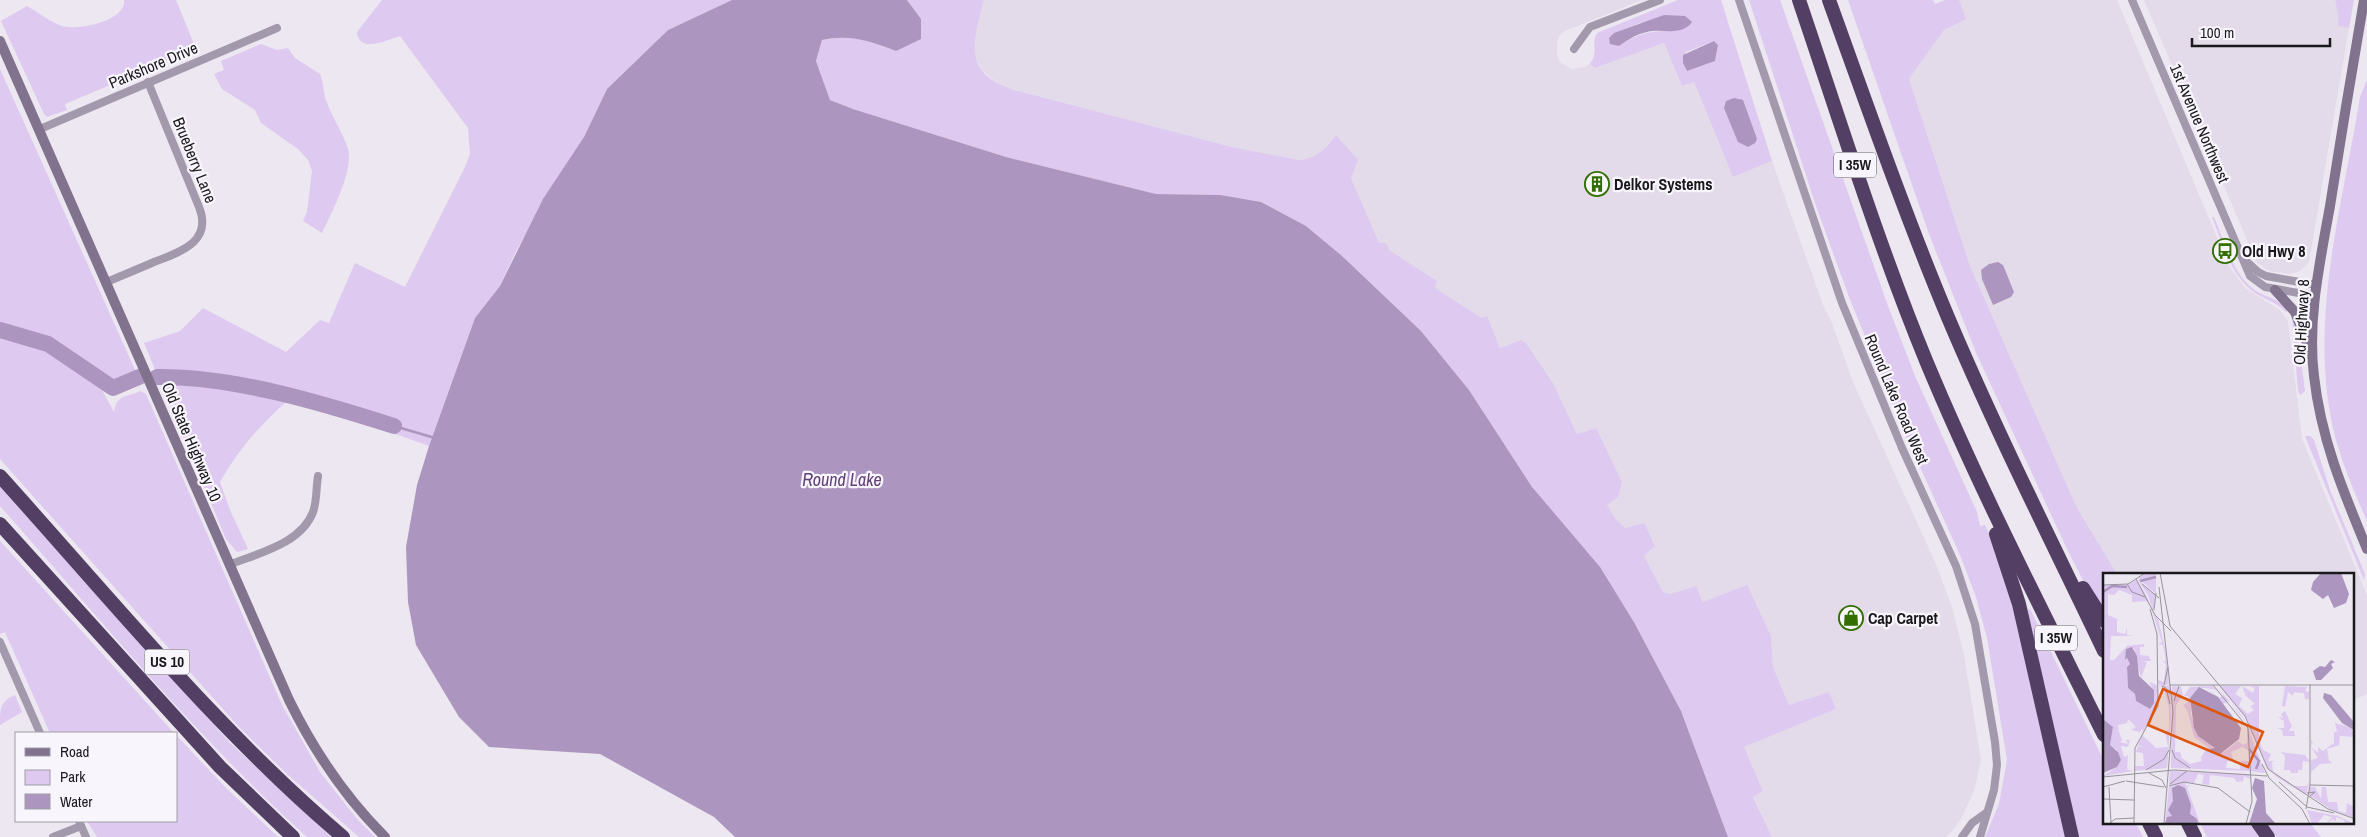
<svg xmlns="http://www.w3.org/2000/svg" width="2367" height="837" font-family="'Archivo Narrow',sans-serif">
<rect width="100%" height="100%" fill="#ece7f0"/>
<g fill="#e3dbea">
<path d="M984 0H1642L1565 31 1559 36 1557 43V56L1561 63 1572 69 1585 67 1590 64 1596 68 1664 43 1682 86 1694 82 1733 177 1772 161 1823 305 1832 323 1853 382 1935 562 1952 607 1964 655 1981 760 1974 791 1961 819 1952 831 1946 837H1772L1753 796 1763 791 1744 747 1835 709 1829 692 1789 705 1773 667 1771 636 1703 602 1696 586 1670 594 1663 592 1644 556V523L1625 528 1615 518 1607 505 1595 428 1577 434 1553 383 1526 343 1521 340 1500 348 1482 318 1435 288 1437 281 1379 244 1353 184 1351 178 1352 169 1336 135 1318 155 1307 160H1299L1232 147 1001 86 982 70 973 53 975 37Z"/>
<path d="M1959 0H2117L2229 266 2245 288 2280 310 2288 321 2302 439 2367 595V694L2353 700V574H2117L2077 508 1970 266 1909 79 1944 30 1965 19Z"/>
<path d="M2144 0H2335L2338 15V26L2349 28 2309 262 2300 271 2290 274 2269 271 2257 263Z"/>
</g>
<g fill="#dec9f0" fill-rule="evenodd">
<path d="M124 0H176L196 49 65 104 67 110 47 117 44 114 1 21 27 6C38 12 50 22 62 26 77 31 127 21 124 0Z"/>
<path d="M382 0H732L668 30 607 89 584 137 516 251 500 286 475 318 429 446 315 405 287 401C260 425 238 450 220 482L230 510 248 549 237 552 226 539 144 343 180 331 203 308 286 352 320 320 329 323 355 263 405 287 465 167 470 154 468 128 400 36C387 40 359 54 357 32Z"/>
<path d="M907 0H984C974 40 961 71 1011 89L1232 147 1299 160C1317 159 1326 148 1336 135L1358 160 1351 178 1379 243H1386L1389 250 1437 281 1435 288 1482 318 1487 316 1500 348 1521 340 1526 343 1553 383 1577 434 1596 428 1622 482 1618 497 1607 505 1615 518 1625 528 1644 523 1655 546 1644 556 1663 592 1670 594 1696 586 1703 602 1747 585 1771 636 1773 667 1789 705 1829 692 1836 709 1744 747 1763 791 1753 797 1772 837H1728L1681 711 1635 624 1532 487 1469 390 1421 331 1342 256 1306 226 1261 202 1221 195 1156 194 1006 157 853 109 830 100 816 61 822 40C852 34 869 40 896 51L921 19Z"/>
<path d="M1678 0H1721L1772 161 1733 177 1694 82 1682 86 1664 43 1595 68 1590 64C1599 52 1591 43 1597 33ZM1640 23 1679 31C1655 30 1639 32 1619 46L1611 35ZM1714 41 1718 45 1715 61 1687 71 1683 63 1686 52Z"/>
<path d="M1749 0H1780L1888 306 1915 376 1977 512 1980 526 1985 525 2003 562 2066 837H1985L1999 804 2007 760 1987 638 1976 597 1960 555 1905 434 1849 297 1816 206Z"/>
<path d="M1848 0H1933L1935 4 1945 0H1959L1966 19 1944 30 1909 79 1970 266 2077 508 2117 574H2104V616L2090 594 2067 549 1977 355 1929 234Z"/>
<path d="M2335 0H2354L2349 28 2338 26V15Z"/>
<path d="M261 44 277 50 288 48 295 58 320 74C324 83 323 93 327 103 333 119 343 133 348 149 354 170 331 214 322 233L303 221 307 212 312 171 308 160 298 149 261 123 255 110 222 89 214 74 224 70 221 61Z"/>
<path d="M0 69 140 381C132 391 120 390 111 383L102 390 114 412C117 394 126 398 140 391L146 394 282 705 320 772 357 819 375 837H359L287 774 239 727 0 459Z"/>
<path d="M2367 80V521C2355 494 2344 468 2336 440 2306 326 2342 210 2360 97Z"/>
<path d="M2212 217H2214C2224 240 2232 272 2252 288 2264 298 2274 295 2288 310L2286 312C2276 301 2261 299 2250 289 2230 272 2222 241 2212 217Z"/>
<path d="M2292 316 2297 330 2305 391 2300 395 2298 391Z"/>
<path d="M2305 436H2310L2314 440 2330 490 2365 574 2364 580Z"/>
<path d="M0 485 231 744 331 837H307C195 736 100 619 0 506Z"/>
<path d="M0 541 174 733H50L5 632 0 634Z"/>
<path d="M2030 609 2104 761V823H2136L2143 837H2079L2026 611Z"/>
<path d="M15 695 22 712 0 725C0 709 0 701 15 695Z"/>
<path d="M176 735 225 787 278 837H97L87 821H176Z"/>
<path d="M2200 823H2250L2260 837H2207Z"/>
<path d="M2266 823H2310L2321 837H2277Z"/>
</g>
<g fill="#ac95be">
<path d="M732 0H907L921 19V39L896 51C870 41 850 34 822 40L816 61 830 100 853 109 1006 157 1156 194 1221 195 1261 202 1306 226 1342 256 1421 331 1469 390 1532 487 1600 567 1635 624 1681 711 1728 837H735L714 817 600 754 489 747 459 717 416 645 408 602 406 547 417 485 429 446 475 318 500 286 543 199 584 137 607 89 668 30Z"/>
<path d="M1664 15 1685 16 1692 22C1681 37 1663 28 1647 32 1636 34 1628 40 1619 46L1610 44 1609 38 1614 33Z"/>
<path d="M1714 41 1718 45 1715 61 1687 71 1683 63V55Z"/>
<path d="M1734 98 1743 100 1757 139 1755 143 1748 147 1738 142 1724 108 1726 101Z"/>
<path d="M1998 262 2003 265 2014 292 2011 297 1993 305 1982 279 1981 270 1989 264Z"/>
</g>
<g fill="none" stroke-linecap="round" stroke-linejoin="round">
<path stroke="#ac95be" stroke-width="2.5" d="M394 426 435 438"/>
<g stroke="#ac95be" stroke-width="16">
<path d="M0 330 48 344 113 388 139 377"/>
<path d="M157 377C233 376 322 403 394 426"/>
</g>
<g stroke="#a399ac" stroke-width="8">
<path d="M1739 0 1842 303 1902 448 1956 566 1975 624 1995 742 1997 765 1994 790 1980 837"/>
<path d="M2132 0 2250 276 2265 287 2315 296"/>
<path d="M1574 49 1590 27 1660 0"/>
<path d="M40 129 277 28"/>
<path d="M2246 261 2258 272 2266 276 2316 285"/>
<path d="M107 282C123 275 138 269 154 262 180 252 213 242 199 207L148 82"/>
<path d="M229 565C258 553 301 544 313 512 317 501 316 488 318 476"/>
<path d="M0 642 40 733"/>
<path d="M79 821 86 837"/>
<path d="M53 837 81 826"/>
<path d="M1962 837 1972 823 1986 813"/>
</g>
<g stroke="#81728d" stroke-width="10">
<path d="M2364 0C2352 69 2341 137 2330 206 2320 262 2307 320 2314 376 2321 439 2343 491 2367 549"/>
<path d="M0 41 289 700C314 751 345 797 385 837"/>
<path d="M2275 290 2295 312 2310 351"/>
</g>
<g stroke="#543f64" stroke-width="14">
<path d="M1799 0C1840 121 1878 244 1927 363 1980 490 2043 612 2104 735"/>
<path d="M1829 0C1867 105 1904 212 1947 315 1995 429 2051 540 2104 651"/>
<path d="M0 476C111 599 217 730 343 837"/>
<path d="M0 524 220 767 293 837"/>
<path d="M1996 534 2019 604 2072 837"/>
<path d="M2083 588 2104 621"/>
<path d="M2149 823 2156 837"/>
<path d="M2188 823 2195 837"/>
<path d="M2258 823 2268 837"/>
</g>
</g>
<defs>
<symbol id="building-ring" viewBox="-11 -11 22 22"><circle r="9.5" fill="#f9f5fd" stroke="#326f00" stroke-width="1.5"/><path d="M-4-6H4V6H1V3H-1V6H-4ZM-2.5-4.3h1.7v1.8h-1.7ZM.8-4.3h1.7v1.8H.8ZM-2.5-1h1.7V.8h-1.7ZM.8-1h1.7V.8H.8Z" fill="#326f00"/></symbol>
<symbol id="bus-ring" viewBox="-11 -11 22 22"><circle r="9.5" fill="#f9f5fd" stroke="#326f00" stroke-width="1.5"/><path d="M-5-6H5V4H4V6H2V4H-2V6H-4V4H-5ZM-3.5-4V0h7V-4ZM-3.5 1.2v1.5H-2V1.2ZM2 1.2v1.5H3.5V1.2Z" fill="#326f00"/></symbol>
<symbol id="shop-ring" viewBox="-11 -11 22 22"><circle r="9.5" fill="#f9f5fd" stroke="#326f00" stroke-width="1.5"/><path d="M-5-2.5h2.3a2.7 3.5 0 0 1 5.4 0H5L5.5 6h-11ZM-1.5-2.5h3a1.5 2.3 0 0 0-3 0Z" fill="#326f00"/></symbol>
</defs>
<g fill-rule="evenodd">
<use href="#building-ring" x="1583" y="170" width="28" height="28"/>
<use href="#bus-ring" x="2211" y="237" width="28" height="28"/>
<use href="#shop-ring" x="1837" y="604" width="28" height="28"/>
</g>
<g text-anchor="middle" stroke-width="4.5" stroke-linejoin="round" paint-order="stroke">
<g fill="#f9f5fd" stroke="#5c5a5f" stroke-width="1">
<rect x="1834" y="152.5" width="42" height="25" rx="4"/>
<rect x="2035" y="625.5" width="42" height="25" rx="4"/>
<rect x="144.5" y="649.5" width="45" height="25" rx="4"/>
</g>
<g font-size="15" font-weight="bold" fill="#19181b">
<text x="1855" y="170">I 35W</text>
<text x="2056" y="643">I 35W</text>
<text x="167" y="667">US 10</text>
</g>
<g font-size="16" fill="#19181b" stroke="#f9f5fd">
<text transform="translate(153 65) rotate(-23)" y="6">Parkshore Drive</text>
<text transform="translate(2200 123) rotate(67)" y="6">1st Avenue Northwest</text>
<text transform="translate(195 160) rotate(68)" y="6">Brueberry Lane</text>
<text transform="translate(2301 322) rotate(-87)" y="6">Old Highway 8</text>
<text transform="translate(1897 399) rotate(67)" y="6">Round Lake Road West</text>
<text transform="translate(192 442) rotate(67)" y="6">Old State Highway 10</text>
</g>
<g font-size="16" font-weight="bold" fill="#19181b" stroke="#f9f5fd" text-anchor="start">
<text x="1614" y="190">Delkor Systems</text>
<text x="2242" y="257">Old Hwy 8</text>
<text x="1868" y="624">Cap Carpet</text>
</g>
<g font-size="18" font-style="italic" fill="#614178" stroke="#f9f5fd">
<text x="842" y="486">Round Lake</text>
</g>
</g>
<g transform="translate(2103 573)">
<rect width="251" height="251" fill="#ece7f0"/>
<path d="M43 0H53V21L35 5ZM34 6 53 22 50 39 55 46 64 84 66 111 61 112 67 113 68 144 64 195 31 198V193H41L40 180 33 179 35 173 41 174 35 172 39 162 53 175 65 174 62 159 66 156V136L61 114H56L55 121 56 113 60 112H56L55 107 61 109 63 91 60 88H63L60 72 55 71 59 69 46 28 29 29V22L16 17 11 22 5 21V42L14 46V59L22 61 24 54V62L31 63H8L7 87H11L24 73 41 71V74H37V82L46 83 48 88H38L44 89 38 105 31 75 23 76V84L27 91 24 94 25 115 32 121 33 128 47 136 51 129V118L46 109 54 112V108L55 132 52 140 39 160 40 155 37 159 28 157 33 154 25 146 24 150 15 152 16 156 20 155 15 156 19 167 17 169 25 171 23 167H27L25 174 18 173 21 184 25 182 24 196 30 198 0 203 14 194 18 187 14 177 7 172 10 154 0 146V12H24L33 7 42 20 50 38 45 22ZM69 113 78 114 80 122 73 132 72 179H77L79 185 87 191 99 188 98 184 105 174 91 164 85 139 80 132 85 129V123H81L87 114 109 113 114 117 103 115 117 125 120 122 113 113 136 139 143 149 162 200 146 198 145 173V177L139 174 128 179 130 186 124 189 123 195 137 196 138 188H145L146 198 68 195ZM95 115H103L113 123 127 140 120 131 126 128 144 151V170L140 172 135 168 121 179 107 178 112 175 94 161 88 142 87 125ZM116 113H138L132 121 139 125 136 133 145 141 151 137 147 133 152 131 143 123 139 113 150 120 152 115 146 113H156V167L160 177 168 181 165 188H172L169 189 170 199 190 213H204L207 206 203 222 175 205 165 196 144 146ZM182 113 204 114 202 118 206 119V126H202L201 120 191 119 190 123 185 119 182 134 179 133ZM182 138 189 153 186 158H191L192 163H171H180L179 157 174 155H181V148L175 144 180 145 178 141ZM232 150 249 155 251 164 237 163 236 172 224 176 226 188 230 190 217 191 208 199V187L215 185 208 174V167L214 174 209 169 208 174 215 180V174L220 178 231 170V159H234ZM178 179 202 182 207 189 200 188 199 197H195V200H188L187 197H181L182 183ZM67 198 146 201 147 206 141 203 140 208 134 209 131 205 107 202 106 212 99 211 101 202 95 201 91 210 84 209 66 213ZM83 209V213L89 212 84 214 97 251H62L66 214ZM207 214H212L218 226 219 214H223L225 229H234L235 238 243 240 244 230 251 234V245L227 236 205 221ZM204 237 235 243 251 251H242L241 247 233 244V249L230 246 223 251 229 244 221 242 214 251H209Z" fill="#dec9f0" fill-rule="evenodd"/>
<path d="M218 0H238L246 21 243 30 231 35 225 22 220 26 208 17 210 9ZM29 74 34 83 36 103 51 117V130L47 136 33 128 32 121 25 115 24 94 27 91 24 85 22 87 23 76ZM228 87 232 89 228 91 230 95 218 107H213L210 98 217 93 222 94ZM96 114 115 124 138 155 136 166 117 181 108 180 107 176 112 175 95 163 91 155 87 125ZM221 120 228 122 250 148 251 157 239 150 220 125ZM0 146 10 154 7 172 15 179 18 187 14 194 0 200ZM152 205 161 208 163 240 173 251H146L154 226 149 215ZM75 212 82 215 88 232 87 241 94 246 95 251H62L64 244 69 243 65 237 70 228 69 215Z" fill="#ac95be"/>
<path fill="none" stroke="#ac95be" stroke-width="2.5" d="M37 8 53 4M0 19 9 13 24 14M146 176 156 188 153 196"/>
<path fill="none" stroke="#98949b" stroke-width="1" d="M57 0 67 53 142 143 165 196 225 236 252 246M33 6 52 42 68 58M24 11 29 19 42 24M39 11 56 25M0 12 25 11 42 0M56 14 70 139 61 251M51 37 53 20M207 111V212M61 112 65 94M66 112H252M110 112 145 155 149 228 143 251M59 113 63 115 67 131M71 128 76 113M69 177 72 185 87 195M159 191 166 205 199 236 207 251M43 197 61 186 66 177M46 200 59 207 63 215M0 204 71 197 164 203M23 208 61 214M176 209 204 234 231 240M67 211 84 198M207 212 252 213M66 213 81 209 115 215 147 239M0 214 22 208M6 214 8 250M204 220 212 219 206 224M0 226 31 227M203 236 207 212M6 251 12 246 31 245M31 251 32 175 55 133 54 61 47 36"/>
<path fill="#de560d" fill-opacity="0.15" stroke="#de560d" stroke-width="2.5" d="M60 116 160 159 145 194 45 152Z"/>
<rect width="251" height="251" fill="none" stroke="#19181b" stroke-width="2.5"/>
</g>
<rect x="15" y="732" width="162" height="90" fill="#f9f5fd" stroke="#9f9da3"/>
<rect x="25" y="748" width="25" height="8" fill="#81728d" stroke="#9f9da3"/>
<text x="60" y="757" font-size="15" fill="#19181b">Road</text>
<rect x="25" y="770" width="25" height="15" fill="#dec9f0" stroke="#9f9da3"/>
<text x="60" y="782" font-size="15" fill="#19181b">Park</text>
<rect x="25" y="794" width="25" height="15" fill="#ac95be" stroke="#9f9da3"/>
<text x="60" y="807" font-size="15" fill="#19181b">Water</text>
<path d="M2192 38v8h138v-8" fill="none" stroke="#19181b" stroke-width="2.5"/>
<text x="2200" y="38" font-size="15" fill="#19181b" stroke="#f9f5fd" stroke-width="4" paint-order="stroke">100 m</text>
</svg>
